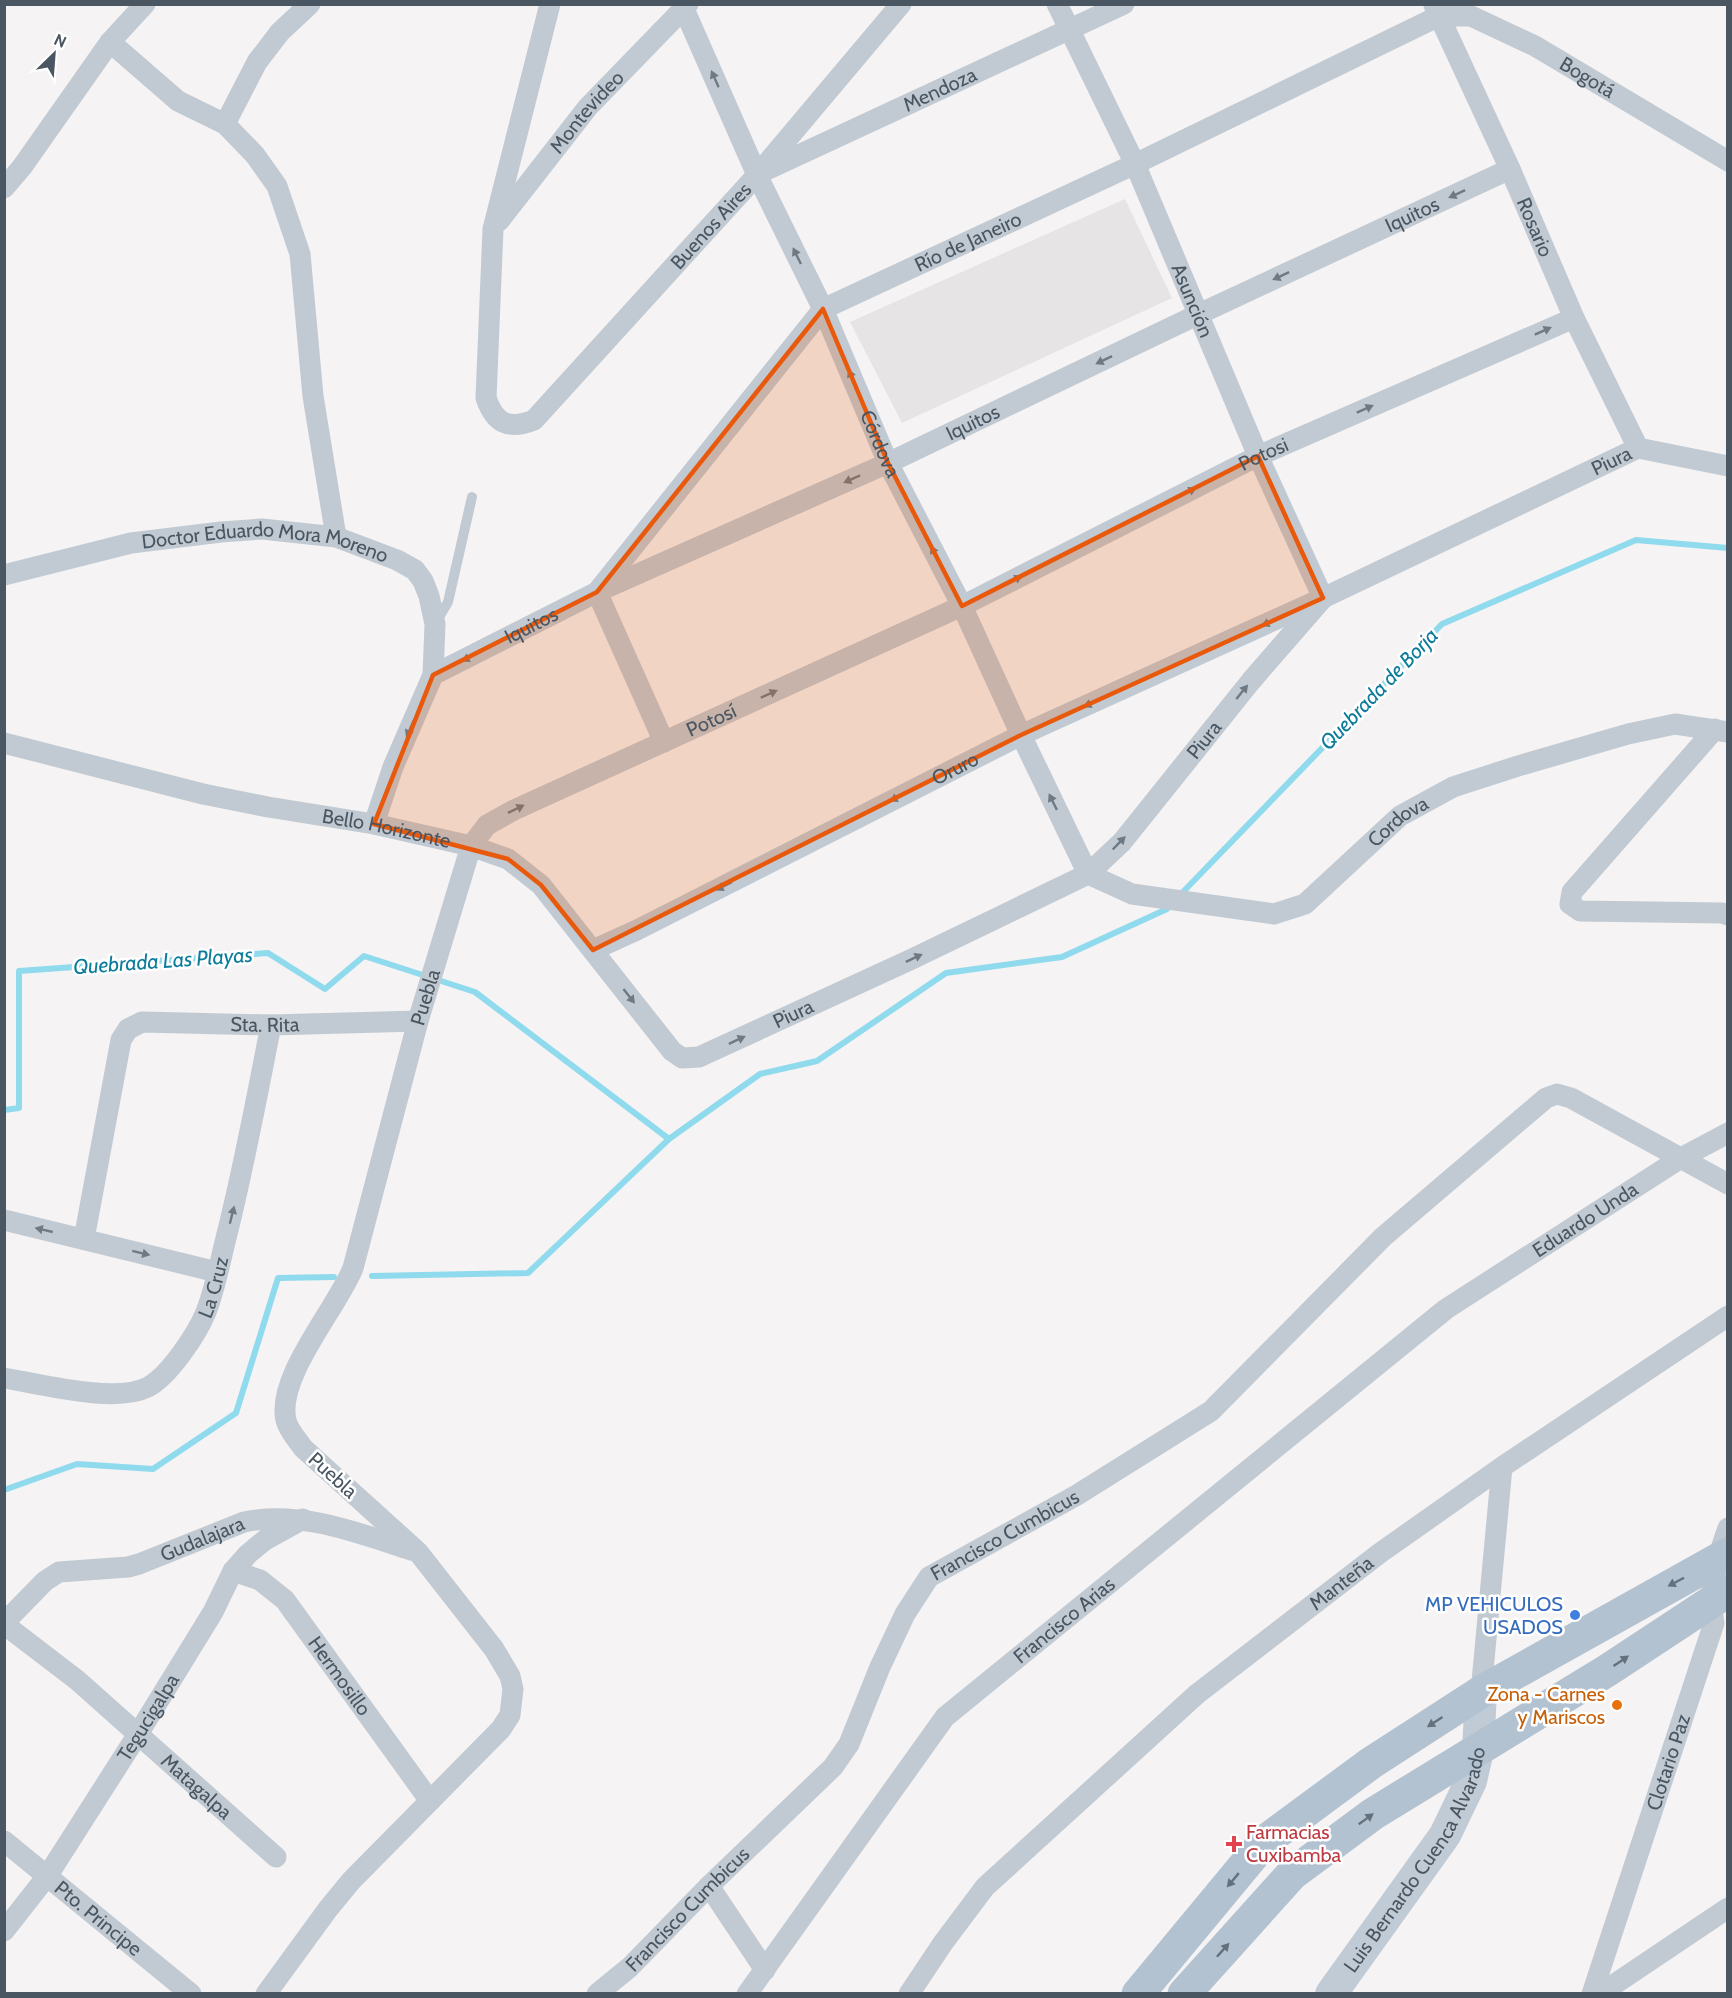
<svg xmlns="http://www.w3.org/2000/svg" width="1732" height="1998" font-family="Cabin,sans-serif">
<rect width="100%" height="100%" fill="#f5f3f3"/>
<path fill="#e6e4e5" d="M1125 199 1172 298 902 423 850 322Z"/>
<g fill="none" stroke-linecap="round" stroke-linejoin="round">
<g stroke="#90daee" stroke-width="6">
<path d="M1181 894 1442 624 1636 540 1728 548"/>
<path d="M4 1110 19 1108V971L268 953 325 989 364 956 475 992 669 1139"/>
<path d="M372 1276 528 1273 669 1139 760 1074 817 1061 946 973 1062 957 1167 909"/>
<path d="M4 1490 77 1464 153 1469 236 1413 278 1278 334 1277"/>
</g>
<path stroke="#c1cad2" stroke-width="10" d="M435 624 448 602 472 497"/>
<g stroke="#c1cad2" stroke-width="21">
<path id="s1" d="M550 4 493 229 486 398C495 424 509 430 534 420L757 175 901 4"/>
<path id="s2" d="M1057 4 1135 164 1258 456 1323 598"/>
<path id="s3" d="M1434 5 1510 169 1574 318 1638 448"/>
<path id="s4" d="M684 9 757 175 823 309 888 463 962 606 1021 735 1088 874 1132 894 1274 914 1305 904 1400 816 1453 787 1518 766 1628 734 1675 724 1728 732"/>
<path d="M110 42 178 101 225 124 255 155 277 186 300 254 313 396 336 537"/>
<path d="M225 124 257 62 280 32 310 4"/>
<path id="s5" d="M762 172 1124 4"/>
<path d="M4 188 22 167 110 42 145 4"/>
<path id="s6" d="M499 221 588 107 688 4"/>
<path id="s7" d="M4 575 131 543 221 532 262 529 336 537 397 560 415 570 423 581 429 596 435 624 433 675 393 767 374 824"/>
<path id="s8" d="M597 592 823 309 1135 164 1439 16H1471L1535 46 1728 161"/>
<path d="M597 592 664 742"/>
<path id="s9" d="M433 675 597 592 888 463 1199 314 1510 169"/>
<path d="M1715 729 1572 892 1570 904 1580 911 1722 913 1728 915"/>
<path id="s10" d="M4 743 203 794 268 807 374 824 471 846 508 859 541 885 672 1051 682 1058 699 1057 912 959 1088 874 1122 842 1251 681 1323 598"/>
<path id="s11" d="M593 950 637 930 1021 735 1323 598 1638 448 1728 466"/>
<path d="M4 1220 217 1272"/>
<path id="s12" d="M84 1239 121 1040 128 1029 142 1022 271 1025 418 1021"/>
<path id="s13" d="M4 1378C41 1384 115 1404 148 1387 169 1376 197 1334 206 1312 215 1289 220 1262 226 1238 244 1167 257 1096 271 1025"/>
<path id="s14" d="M233 1571 260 1580 285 1600 430 1801"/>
<path id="s15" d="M4 1623 45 1581 59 1572 128 1567 139 1564 244 1522C301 1510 358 1533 411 1550"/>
<path id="s16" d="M4 1624 77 1680 276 1857"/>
<path d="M1481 1692 1502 1467"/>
<path id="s17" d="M4 1841 191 1994"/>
<path d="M709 1886 765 1970"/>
<path id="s18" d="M4 1931 48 1875 138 1734 213 1612 233 1571 248 1554 265 1540 303 1519"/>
<path id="s19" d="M266 1994 328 1909 351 1881 501 1729 510 1715 513 1689 510 1676 494 1649 418 1552 303 1448C297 1439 288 1430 286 1420 276 1377 337 1308 353 1268L418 1021 471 846 487 825 514 810 962 606 1258 456 1574 318"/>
<path id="s20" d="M597 1994 630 1967 709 1886 833 1767 849 1744 880 1667 905 1614 929 1577 1077 1495 1211 1411 1383 1237 1546 1098 1557 1094 1571 1098 1728 1184"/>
<path id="s21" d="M747 1994 945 1717 1446 1309 1681 1158 1728 1133"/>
<path id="s22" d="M909 1994 943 1943 985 1887 1197 1694 1380 1553 1502 1467 1728 1316"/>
<path id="s23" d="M1592 1994 1714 1623C1707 1587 1716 1562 1728 1528"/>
<path d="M1600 1994 1728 1908"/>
</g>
<path stroke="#c1cbd6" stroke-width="32" id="s24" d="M1331 1994 1445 1835 1471 1781 1478 1750 1481 1692"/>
<g stroke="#b3c2d1" stroke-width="33">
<path d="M1138 1994 1264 1842 1371 1763 1481 1692 1728 1554"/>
<path d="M1184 1994 1292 1874 1373 1814 1608 1670 1728 1591"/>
</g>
</g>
<defs><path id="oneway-solid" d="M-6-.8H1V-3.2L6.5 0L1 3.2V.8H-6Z" transform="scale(1.5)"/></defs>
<g fill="#6e7983">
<use href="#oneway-solid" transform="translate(715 79) rotate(-114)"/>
<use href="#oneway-solid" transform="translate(1457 194) rotate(155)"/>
<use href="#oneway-solid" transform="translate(797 256) rotate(-116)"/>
<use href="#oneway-solid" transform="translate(1281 276) rotate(155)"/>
<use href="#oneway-solid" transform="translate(1543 331) rotate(-24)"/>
<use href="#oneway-solid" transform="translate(1104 360) rotate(154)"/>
<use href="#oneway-solid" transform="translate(852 378) rotate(-113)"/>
<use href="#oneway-solid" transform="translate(1365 409) rotate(-24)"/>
<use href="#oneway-solid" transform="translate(852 479) rotate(156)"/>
<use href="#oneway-solid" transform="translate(1188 492) rotate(-27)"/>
<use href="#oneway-solid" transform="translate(935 554) rotate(-117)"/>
<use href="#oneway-solid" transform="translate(1014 580) rotate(-27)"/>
<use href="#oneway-solid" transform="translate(1270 622) rotate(156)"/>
<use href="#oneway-solid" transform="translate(470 657) rotate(153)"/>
<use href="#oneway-solid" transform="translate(1242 692) rotate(-51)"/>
<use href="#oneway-solid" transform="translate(769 694) rotate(-24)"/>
<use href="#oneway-solid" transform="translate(1092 703) rotate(156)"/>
<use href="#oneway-solid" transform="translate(410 729) rotate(114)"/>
<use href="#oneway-solid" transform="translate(898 797) rotate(153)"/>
<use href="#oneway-solid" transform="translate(1053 802) rotate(-116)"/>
<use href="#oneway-solid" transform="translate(516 809) rotate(-26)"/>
<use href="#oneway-solid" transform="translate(1119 843) rotate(-46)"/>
<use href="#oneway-solid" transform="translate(724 886) rotate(153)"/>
<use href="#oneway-solid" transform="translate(914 958) rotate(-25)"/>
<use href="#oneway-solid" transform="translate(629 996) rotate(52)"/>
<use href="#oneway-solid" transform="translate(737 1040) rotate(-25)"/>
<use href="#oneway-solid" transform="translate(232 1215) rotate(-76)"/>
<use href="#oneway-solid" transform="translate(44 1230) rotate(-167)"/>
<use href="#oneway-solid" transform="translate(141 1253) rotate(14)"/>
</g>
<g fill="#64717d">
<use href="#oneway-solid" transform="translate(1676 1582) rotate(152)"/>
<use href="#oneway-solid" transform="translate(1621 1661) rotate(-34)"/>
<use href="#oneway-solid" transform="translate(1435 1722) rotate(147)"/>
<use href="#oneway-solid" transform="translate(1366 1819) rotate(-36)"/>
<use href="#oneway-solid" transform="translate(1233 1880) rotate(130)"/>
<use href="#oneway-solid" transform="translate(1223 1950) rotate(-48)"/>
</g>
<path fill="#e8590c" fill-opacity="0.2" stroke="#e8590c" stroke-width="4.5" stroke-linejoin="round" d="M823 309 888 463 962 606 1258 456 1323 598 1021 735 593 950 541 885 508 859 374 824 433 675 597 592Z"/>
<circle fill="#3f7fe0" stroke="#fff" stroke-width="2" cx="1575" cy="1615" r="6"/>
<circle fill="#e8710a" stroke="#fff" stroke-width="2" cx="1617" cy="1705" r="6"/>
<path fill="#e0444e" stroke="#fff" stroke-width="2" d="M1231 1835h6v6h6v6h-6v6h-6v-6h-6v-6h6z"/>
<g text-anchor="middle" stroke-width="5" stroke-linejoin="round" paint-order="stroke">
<g font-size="20" fill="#4a5661" stroke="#fff">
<text dy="7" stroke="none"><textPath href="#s8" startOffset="1208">Bogotá</textPath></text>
<text dy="7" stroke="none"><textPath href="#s5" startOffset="196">Mendoza</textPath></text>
<text dy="7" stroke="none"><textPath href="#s6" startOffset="140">Montevideo</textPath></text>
<text dy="7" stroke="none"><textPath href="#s9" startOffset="1082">Iquitos</textPath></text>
<text dy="7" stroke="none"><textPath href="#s1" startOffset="726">Buenos Aires</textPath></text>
<text dy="7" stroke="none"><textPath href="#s3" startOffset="244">Rosario</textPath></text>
<text dy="7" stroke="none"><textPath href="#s8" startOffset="522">Río de Janeiro</textPath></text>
<text dy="7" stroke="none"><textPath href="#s2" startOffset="326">Asunción</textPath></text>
<text dy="7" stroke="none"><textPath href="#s9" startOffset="596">Iquitos</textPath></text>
<text dy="7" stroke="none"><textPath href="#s4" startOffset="477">Córdova</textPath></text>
<text dy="7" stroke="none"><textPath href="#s19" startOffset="2248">Potosi</textPath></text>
<text dy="7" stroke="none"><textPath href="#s11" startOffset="1130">Piura</textPath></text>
<text dy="7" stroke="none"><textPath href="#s7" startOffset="267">Doctor Eduardo Mora Moreno</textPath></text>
<text dy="7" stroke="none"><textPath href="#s9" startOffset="110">Iquitos</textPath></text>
<text dy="7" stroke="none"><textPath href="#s19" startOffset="1635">Potosí</textPath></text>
<text dy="7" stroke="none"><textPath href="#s10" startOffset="1408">Piura</textPath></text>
<text dy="7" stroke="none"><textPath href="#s11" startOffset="405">Oruro</textPath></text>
<text dy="7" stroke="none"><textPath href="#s4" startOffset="1304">Cordova</textPath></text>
<text dy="7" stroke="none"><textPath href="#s10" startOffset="392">Bello Horizonte</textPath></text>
<text dy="7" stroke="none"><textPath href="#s19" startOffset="1203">Puebla</textPath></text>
<text dy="7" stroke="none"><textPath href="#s10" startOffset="904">Piura</textPath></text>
<text dy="7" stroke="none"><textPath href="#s12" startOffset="354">Sta. Rita</textPath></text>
<text dy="7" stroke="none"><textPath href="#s21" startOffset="1152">Eduardo Unda</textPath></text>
<text dy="7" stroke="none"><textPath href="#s13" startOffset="268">La Cruz</textPath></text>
<text transform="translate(333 1475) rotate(42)" y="7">Puebla</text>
<text dy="7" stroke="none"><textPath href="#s20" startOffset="628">Francisco Cumbicus</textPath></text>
<text dy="7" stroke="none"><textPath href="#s15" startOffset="224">Gudalajara</textPath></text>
<text dy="7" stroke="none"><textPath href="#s22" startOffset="600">Manteña</textPath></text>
<text dy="7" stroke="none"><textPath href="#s21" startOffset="494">Francisco Arias</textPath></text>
<text dy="7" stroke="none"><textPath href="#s14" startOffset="154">Hermosillo</textPath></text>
<text dy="7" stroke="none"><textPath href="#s18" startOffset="258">Tegucigalpa</textPath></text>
<text dy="7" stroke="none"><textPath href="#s23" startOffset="244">Clotario Paz</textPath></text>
<text dy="7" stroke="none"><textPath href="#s16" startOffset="252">Matagalpa</textPath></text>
<text dy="7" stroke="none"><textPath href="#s24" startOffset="160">Luis Bernardo Cuenca Alvarado</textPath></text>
<text dy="7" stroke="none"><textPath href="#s20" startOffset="124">Francisco Cumbicus</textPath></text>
<text dy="7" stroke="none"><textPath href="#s17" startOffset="122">Pto. Principe</textPath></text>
</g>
<g font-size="20" fill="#366cbe" stroke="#fff" text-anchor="end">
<text x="1563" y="1611">MP VEHICULOS<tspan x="1563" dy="23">USADOS</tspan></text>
</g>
<g font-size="20" fill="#c56008" stroke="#fff" text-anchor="end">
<text x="1605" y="1701">Zona - Carnes<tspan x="1605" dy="23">y Mariscos</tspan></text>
</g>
<g font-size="20" fill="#be3a42" stroke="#fff" text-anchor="start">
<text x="1246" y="1839">Farmacias<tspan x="1246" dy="23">Cuxibamba</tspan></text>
</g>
<g font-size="21" font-style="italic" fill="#0c7c9b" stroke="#fff">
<text transform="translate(1379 689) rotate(-46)" y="7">Quebrada de Borja</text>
<text transform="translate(163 961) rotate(-4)" y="7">Quebrada Las Playas</text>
</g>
</g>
<rect width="1732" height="1998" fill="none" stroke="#4a5661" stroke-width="12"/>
<g transform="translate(54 54) rotate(25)" stroke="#ffffff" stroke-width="4.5" paint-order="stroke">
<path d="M0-4.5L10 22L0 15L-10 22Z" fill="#4a5661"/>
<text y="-9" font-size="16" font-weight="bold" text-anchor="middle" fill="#4a5661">N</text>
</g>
</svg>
